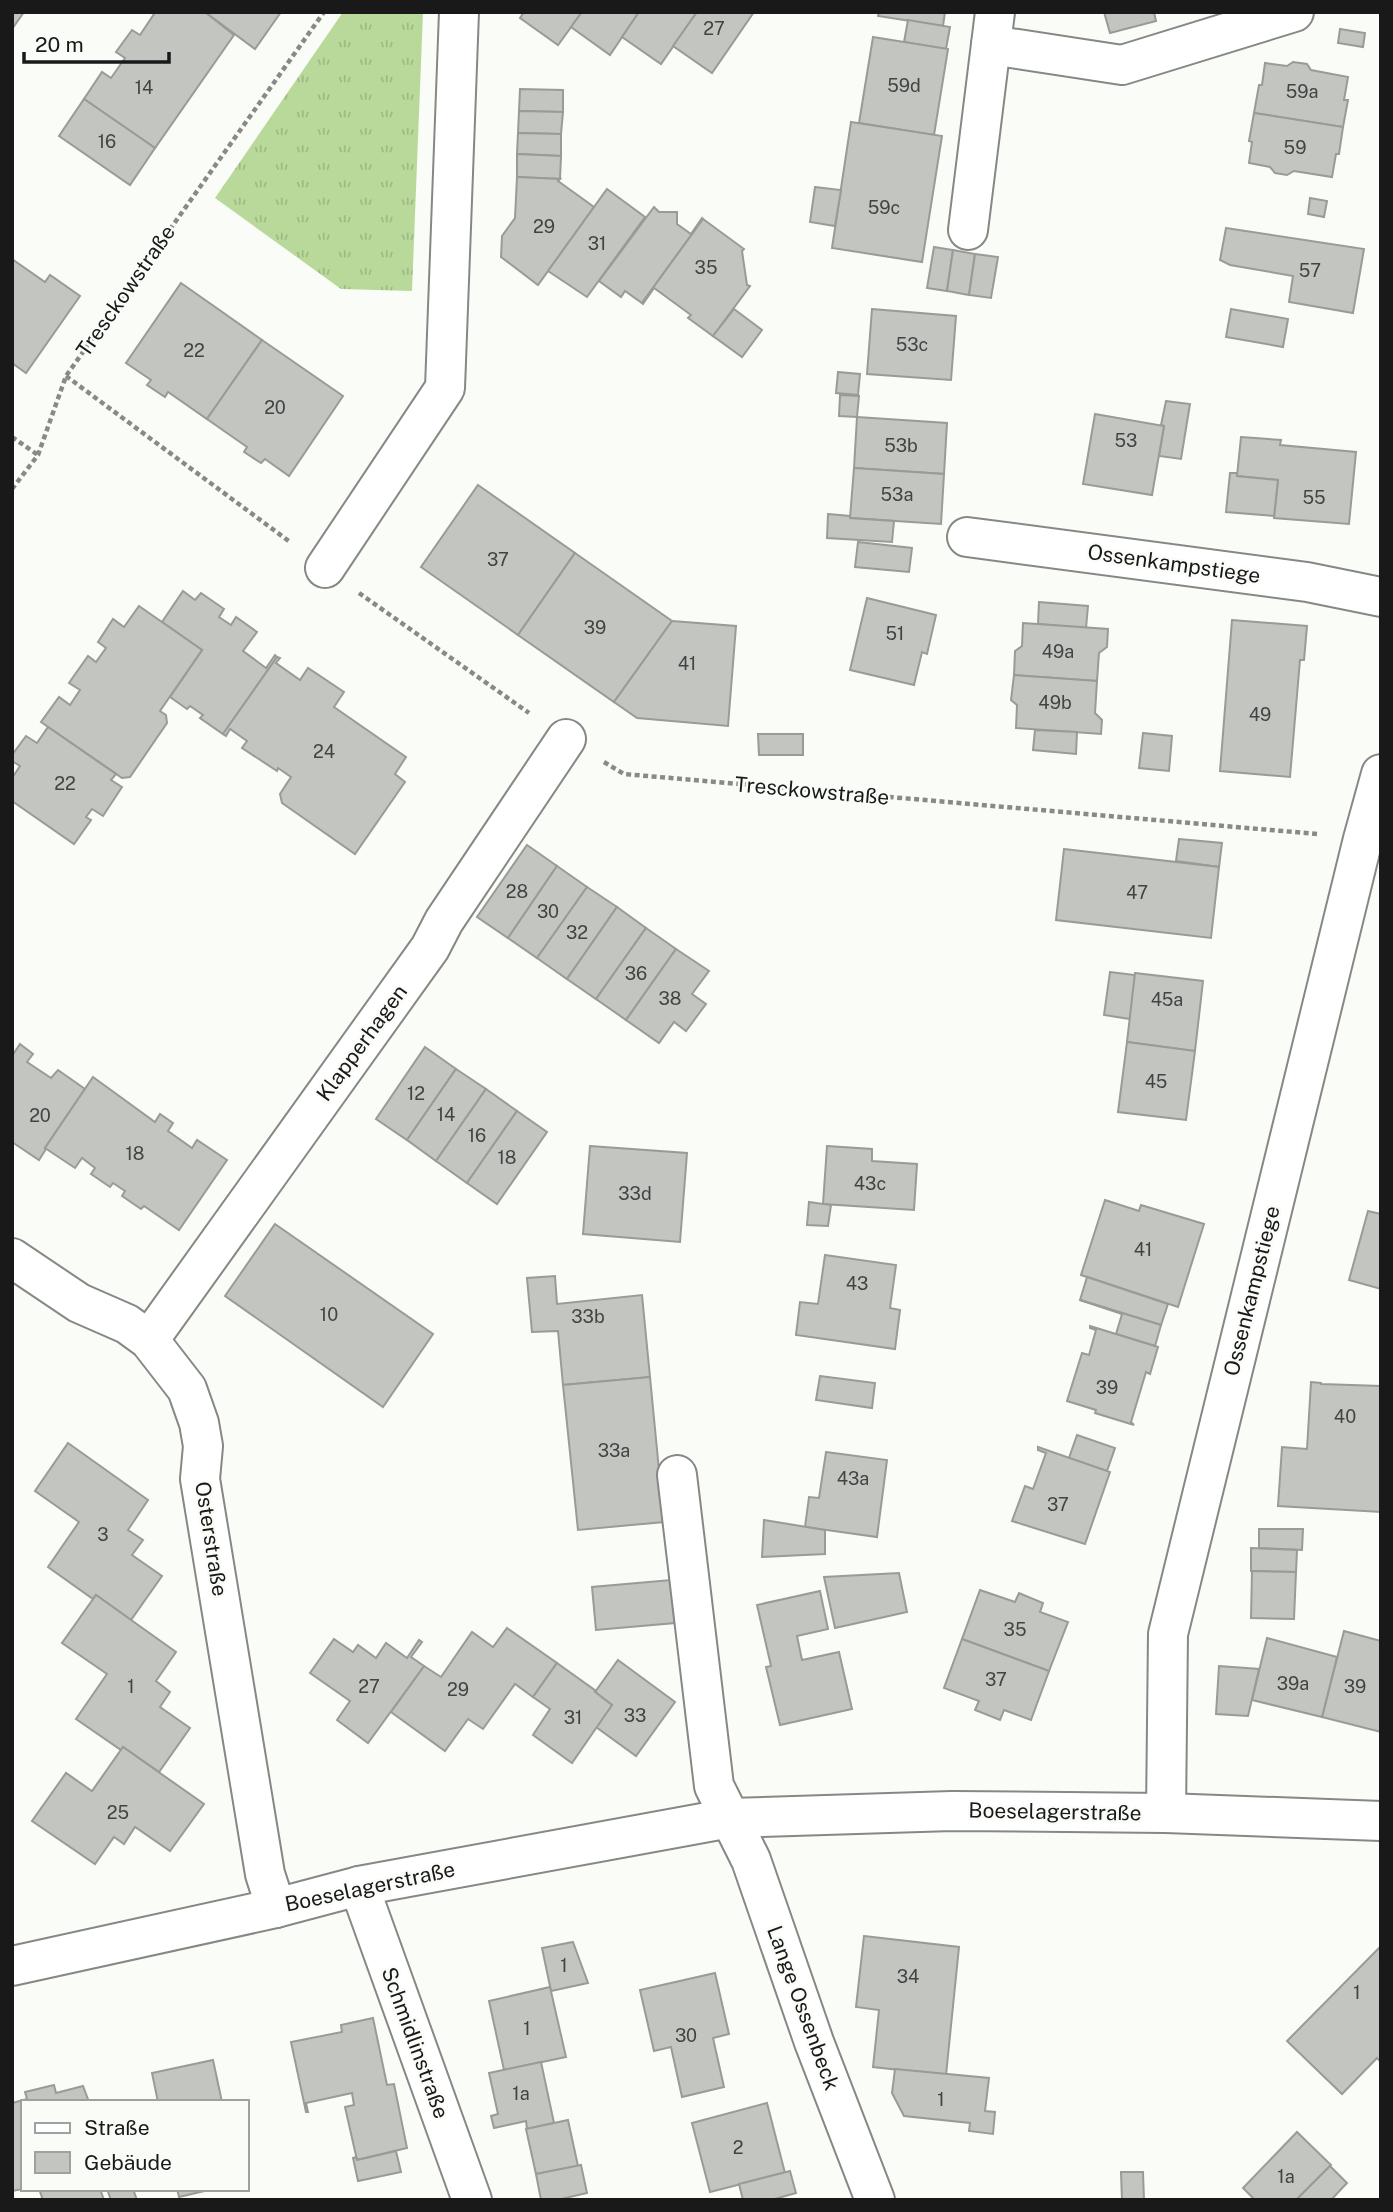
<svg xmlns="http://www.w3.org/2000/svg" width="1393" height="2212" font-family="'Public Sans',sans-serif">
<defs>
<pattern id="grass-tufts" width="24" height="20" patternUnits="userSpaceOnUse" patternTransform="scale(1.75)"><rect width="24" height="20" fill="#b8d99a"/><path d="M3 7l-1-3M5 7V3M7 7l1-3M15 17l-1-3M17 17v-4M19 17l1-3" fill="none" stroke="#9dba84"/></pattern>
</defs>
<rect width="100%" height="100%" fill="#fafcf8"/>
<path fill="url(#grass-tufts)" d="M343 12H423L412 291 341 289 215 198Z"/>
<g fill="#c3c5c1" stroke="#999b98" stroke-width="2">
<path d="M12 12H24L12 29Z"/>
<path d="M151 12H205L234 35 155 148 84 99 102 72 111 78 125 58 116 52 132 30 140 35 154 14Z"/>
<path d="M205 12H281L255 49Z"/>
<path d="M524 12H582L558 45 520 18Z"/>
<path d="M582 12H639L610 55 571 27Z"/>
<path d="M639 12H697L661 64 622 37Z"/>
<path d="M697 12H754L712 73 673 46Z"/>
<path d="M879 12H945L943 26 878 16Z"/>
<path d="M1104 12H1154L1156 21 1110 33Z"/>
<path d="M908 20 950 27 946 49 904 42Z"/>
<path d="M1340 29 1365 33 1363 47 1338 43Z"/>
<path d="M873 37 948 49 934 135 859 123Z"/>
<path d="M1293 62 1307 64 1311 70 1348 77 1344 100H1348L1343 127 1254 113 1259 85H1262L1265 63 1287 66Z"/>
<path d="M520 89 563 90V112L519 111Z"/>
<path d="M84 99 155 148 130 185 59 136Z"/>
<path d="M519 111 563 112 561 134 518 133Z"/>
<path d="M1254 113 1343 127 1339 154H1336L1332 177 1294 171 1287 175 1275 173 1270 167 1249 163 1252 142 1249 141Z"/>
<path d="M851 122 942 136 922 262 832 248Z"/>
<path d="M518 133 561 134V156L517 154Z"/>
<path d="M517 154 561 156 560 179 517 177Z"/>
<path d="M517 177 560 179 558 181 594 207 538 285 501 257 502 236 515 218Z"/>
<path d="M815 187 841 190 835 226 810 222Z"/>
<path d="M607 189 645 217 587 297 548 271Z"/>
<path d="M1310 198 1327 201 1324 217 1308 214Z"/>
<path d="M654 207 659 212H677V224L691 234 702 218 703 219 642 303 625 291 621 297 599 281Z"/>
<path d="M703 219 744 249 742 251 747 285 750 286 713 336 688 318 691 315 654 288 643 304 642 303Z"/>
<path d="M1226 228 1364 249 1353 313 1289 302 1293 276 1230 265 1220 260Z"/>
<path d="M934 247 953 250 947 291 927 288Z"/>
<path d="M953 250 975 254 969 295 947 291Z"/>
<path d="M975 254 998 257 991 298 969 295Z"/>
<path d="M12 259 45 282 50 275 80 296 26 373 12 363Z"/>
<path d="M181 283 262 340 207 419 168 392 165 397 147 385 151 380 126 363Z"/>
<path d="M734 309 762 330 742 357 713 336Z"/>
<path d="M872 309 956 316 951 380 867 374Z"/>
<path d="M1231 309 1288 319 1283 347 1226 337Z"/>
<path d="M262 340 343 396 289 476 265 459 261 463 244 452 247 447 207 419Z"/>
<path d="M838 372 860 374 858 395 836 393Z"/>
<path d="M840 395 859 396 857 417 839 416Z"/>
<path d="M1166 401 1190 404 1181 459 1159 456 1164 426 1161 425Z"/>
<path d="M1095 414 1164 426 1152 495 1083 484Z"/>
<path d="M857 417 947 423 944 474 854 468Z"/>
<path d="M1241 437 1281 440 1280 445 1356 452 1349 524 1274 518 1278 480 1237 476Z"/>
<path d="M854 468 944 474 941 524 850 518Z"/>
<path d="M1230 473H1237V476L1278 480 1274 516 1226 512Z"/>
<path d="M478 485 575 553 518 635 421 567Z"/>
<path d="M828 514 850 516V518L894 521 892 542 827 538Z"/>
<path d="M858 542 912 548 909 572 855 567Z"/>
<path d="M575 553 672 621 614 702 518 635Z"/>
<path d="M183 591 195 600 201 593 224 609 219 617 231 625 236 617 257 632 243 651 266 668 275 655 277 657 223 734 200 718 203 715 190 706 187 709 170 697 202 650 162 622Z"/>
<path d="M867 598 936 615 927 654 922 652 914 685 850 670Z"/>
<path d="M1039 602 1088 606 1086 628 1038 624Z"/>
<path d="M139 606 202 650 160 711 166 715 167 723 130 777 122 778 41 722 59 697 70 705 80 690 69 683 88 656 96 662 106 648 98 642 113 619 124 627Z"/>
<path d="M1232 620 1307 626 1304 660H1300L1290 777 1220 771Z"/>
<path d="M672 621 736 626 728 726 637 718 614 702Z"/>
<path d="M1023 623 1108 629 1107 647 1099 653 1097 681 1014 675 1015 651 1022 646Z"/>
<path d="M277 657 280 658 276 663 300 680 308 668 344 692 334 707 406 757 395 774 405 782 355 854 282 803 280 794 291 777 278 768 277 771 242 748 247 741 230 729 226 736 223 734Z"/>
<path d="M1014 675 1097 681 1095 713 1102 720 1101 734 1016 728 1017 705 1011 700Z"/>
<path d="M48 727 116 774 111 780 122 787 103 816 92 809 86 817 91 820 74 844 12 801V778L20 766 12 761V755L26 736 37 743Z"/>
<path d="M1035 730 1077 732 1076 754 1033 750Z"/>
<path d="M1143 733 1172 736 1169 771 1139 768Z"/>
<path d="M758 734H803V755H759Z"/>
<path d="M1179 839 1222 843 1219 867 1176 861Z"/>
<path d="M527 845 557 866 508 938 477 917Z"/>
<path d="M1064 849 1219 867 1211 938 1056 920Z"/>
<path d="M557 866 587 887 537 958 508 938Z"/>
<path d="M587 887 617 907 567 979 537 958Z"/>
<path d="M617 907 646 928 596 999 567 979Z"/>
<path d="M646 928 676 949 626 1020 596 999Z"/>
<path d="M676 949 709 971 692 994 706 1004 686 1031 674 1022 659 1043 626 1020Z"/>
<path d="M1110 972 1135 975 1130 1019 1104 1015Z"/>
<path d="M1135 973 1203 981 1195 1051 1127 1042Z"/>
<path d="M1127 1042 1195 1051 1186 1120 1118 1112Z"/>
<path d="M20 1044 33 1054 27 1062 51 1078 58 1070 85 1089 45 1148 46 1149 39 1160 12 1142V1051L14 1053Z"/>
<path d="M425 1047 456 1069 407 1140 376 1119Z"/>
<path d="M456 1069 486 1089 436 1161 407 1140Z"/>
<path d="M93 1077 155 1122 160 1114 173 1123 168 1131 192 1148 197 1140 227 1160 179 1230 144 1206 141 1209 122 1196 125 1191 113 1183 110 1187 91 1174 95 1168 82 1158 75 1168 45 1148Z"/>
<path d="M486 1089 517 1111 467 1183 436 1161Z"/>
<path d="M517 1111 547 1132 497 1204 467 1183Z"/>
<path d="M590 1146 687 1153 680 1242 583 1234Z"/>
<path d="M827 1146 872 1149V1161L917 1164 914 1210 823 1204Z"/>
<path d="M1105 1200 1139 1211 1141 1205 1204 1224 1178 1307 1081 1275Z"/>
<path d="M809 1202 831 1205 828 1226 807 1225Z"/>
<path d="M1368 1211 1381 1214V1289L1349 1280Z"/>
<path d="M275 1224 433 1334 383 1407 225 1296Z"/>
<path d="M825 1255 896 1265 890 1308 900 1310 895 1349 796 1335 800 1302 818 1304Z"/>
<path d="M555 1276 557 1304 642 1295 650 1377 563 1385 558 1331 532 1332 527 1278Z"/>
<path d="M1087 1277 1168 1304 1161 1325 1080 1300Z"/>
<path d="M1080 1300 1161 1325 1155 1346 1116 1334 1122 1314Z"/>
<path d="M1090 1326 1158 1347 1150 1374 1146 1372 1131 1422 1134 1425 1095 1413 1096 1410 1067 1401 1082 1353 1089 1355 1096 1330 1090 1328Z"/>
<path d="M820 1376 875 1383 872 1408 816 1400Z"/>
<path d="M650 1377 664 1522 578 1530 563 1385Z"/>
<path d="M1311 1382 1321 1383V1384L1381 1386V1512L1278 1506 1282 1447 1307 1449Z"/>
<path d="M1077 1435 1115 1448 1107 1471 1069 1458Z"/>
<path d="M68 1443 148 1500 128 1530 143 1540 132 1555 162 1576 131 1620 96 1595 93 1599 48 1567 79 1522 35 1491Z"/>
<path d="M1038 1447 1110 1472 1085 1544 1012 1521 1025 1486 1033 1489 1046 1453 1038 1450Z"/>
<path d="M826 1452 887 1460 877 1537 805 1527 809 1497 819 1498Z"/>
<path d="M764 1520 825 1530V1554L762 1557Z"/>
<path d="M1259 1529H1303L1302 1550 1259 1548Z"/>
<path d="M1251 1548 1297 1550 1296 1572 1251 1571Z"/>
<path d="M1252 1571 1296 1572 1294 1619 1251 1618Z"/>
<path d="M899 1573 907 1612 835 1628 824 1577Z"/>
<path d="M671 1580 675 1623 596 1630 592 1587Z"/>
<path d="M980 1590 1015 1602 1019 1593 1043 1603 1040 1612 1068 1622 1049 1671 962 1639Z"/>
<path d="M820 1591 828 1629 797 1636 802 1660 839 1652 852 1709 780 1725 766 1667 771 1666 757 1605Z"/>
<path d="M96 1595 176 1652 156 1681 170 1692 160 1707 190 1728 159 1772 123 1747 121 1750 76 1719 107 1674 62 1643Z"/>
<path d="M507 1628 557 1663 533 1697 515 1684 483 1729 468 1719 445 1751 391 1712 424 1666 441 1677 472 1632 493 1647Z"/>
<path d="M1344 1631 1381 1641V1732L1322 1717Z"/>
<path d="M1267 1638 1337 1657 1322 1717 1252 1700Z"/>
<path d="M334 1639 353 1652 358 1645 376 1658 386 1643 407 1658 419 1640 422 1642 411 1657 424 1666 368 1743 337 1720 350 1701 310 1673Z"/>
<path d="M962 1639 1049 1671 1031 1720 1004 1710 1000 1720 975 1710 979 1701 944 1688Z"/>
<path d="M618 1660 675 1702 636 1756 596 1727 612 1705 595 1692Z"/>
<path d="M557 1663 596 1691 595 1692 612 1705 572 1763 533 1735 550 1709 533 1697Z"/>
<path d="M1219 1666 1259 1669 1248 1716 1216 1714Z"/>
<path d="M123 1747 204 1804 170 1851 135 1827 124 1844 114 1837 95 1864 32 1821 66 1773 92 1791Z"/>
<path d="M864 1936 959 1947 946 2075 873 2067 879 2010 856 2007Z"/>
<path d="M573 1942 588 1983 551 1991 542 1948Z"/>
<path d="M1381 1946V2062L1377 2058 1342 2094 1287 2041Z"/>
<path d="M715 1973 729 2034 713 2038 724 2087 682 2097 671 2047 654 2051 640 1990Z"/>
<path d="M550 1987 566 2057 504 2070 489 2001Z"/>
<path d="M373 2018 387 2085 394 2084 407 2148 357 2160 345 2107 354 2105 352 2093 306 2103 308 2112H306L291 2042 342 2032 341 2025Z"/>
<path d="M213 2060 222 2102H158L152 2073Z"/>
<path d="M541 2062 554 2123 527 2129 526 2121 494 2128 491 2116 498 2114 489 2073Z"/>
<path d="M895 2069 989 2078 985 2111 995 2112 993 2134 969 2131 970 2123 904 2116 892 2093Z"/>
<path d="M54 2085 56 2093 83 2086 89 2102H23V2189L12 2191V2103L27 2099 25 2092Z"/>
<path d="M767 2103 785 2173 710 2192 692 2123Z"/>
<path d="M568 2120 578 2166 536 2174 526 2129Z"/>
<path d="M1297 2132 1331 2165 1296 2200H1255L1243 2188Z"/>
<path d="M396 2151 401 2172 358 2181 353 2158 356 2157 357 2160Z"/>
<path d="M581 2165 587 2193 557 2200H541L536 2174Z"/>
<path d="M1330 2166 1347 2183 1331 2200H1296Z"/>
<path d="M790 2171 796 2193 771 2200H743L739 2184Z"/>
<path d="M1121 2172H1143L1144 2200H1122Z"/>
<path d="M39 2189H100L104 2200H43Z"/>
<path d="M107 2189H133L137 2200H111Z"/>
<path d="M177 2189H213L179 2197Z"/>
</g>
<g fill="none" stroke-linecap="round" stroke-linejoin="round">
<defs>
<g id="minor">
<path d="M991 45 1122 65 1294 12"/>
<path d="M968 230 995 12"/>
<path d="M967 537 1307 582 1381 597"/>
<path d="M325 568 445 388 459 12"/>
<path d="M12 1258 79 1303 127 1324 149 1340 187 1389 199 1423 203 1446 200 1479 265 1874 276 1908"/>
<path d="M149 1340 430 948 444 921 566 739"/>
<path d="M677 1475 714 1786 751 1860 814 2042 875 2200"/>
<path d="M1166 1813 1168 1634 1363 839 1381 774"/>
<path d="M359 1886 472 2200"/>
<path d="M12 1966 276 1908 359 1886 730 1818 952 1811 1166 1813 1381 1821"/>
</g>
</defs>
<use href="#minor" stroke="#868884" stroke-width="42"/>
<g stroke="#898a88" stroke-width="4.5" stroke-dasharray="5 3.5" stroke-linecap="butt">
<path d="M66 376 290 542"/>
<path d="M12 437 38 455"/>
<path d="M12 489 38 455 66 376 324 12"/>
<path d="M359 593 529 713"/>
<path d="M604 762 624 774 1317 834"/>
</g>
<use href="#minor" stroke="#fff" stroke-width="38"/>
</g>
<g text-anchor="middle" stroke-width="5" stroke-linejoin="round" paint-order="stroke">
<g font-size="18" fill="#434442">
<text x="714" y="35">27</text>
<text x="904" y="92">59d</text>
<text x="144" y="94">14</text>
<text x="1302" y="98">59a</text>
<text x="107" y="148">16</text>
<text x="1295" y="154">59</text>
<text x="884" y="214">59c</text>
<text x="544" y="233">29</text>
<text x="597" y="250">31</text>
<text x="706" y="274">35</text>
<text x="1310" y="277">57</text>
<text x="912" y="351">53c</text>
<text x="194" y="357">22</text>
<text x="275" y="414">20</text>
<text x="1126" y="447">53</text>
<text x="901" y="452">53b</text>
<text x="897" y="501">53a</text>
<text x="1314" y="504">55</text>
<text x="498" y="566">37</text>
<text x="595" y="634">39</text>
<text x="895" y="640">51</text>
<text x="1058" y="658">49a</text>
<text x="687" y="670">41</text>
<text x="1055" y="709">49b</text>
<text x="1260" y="721">49</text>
<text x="324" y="758">24</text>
<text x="65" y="790">22</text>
<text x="517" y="898">28</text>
<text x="1137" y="899">47</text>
<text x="548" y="918">30</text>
<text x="577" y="939">32</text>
<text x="636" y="980">36</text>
<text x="670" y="1005">38</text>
<text x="1167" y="1006">45a</text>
<text x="1156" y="1088">45</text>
<text x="416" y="1100">12</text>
<text x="446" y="1121">14</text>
<text x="40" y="1122">20</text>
<text x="477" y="1142">16</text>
<text x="135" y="1160">18</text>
<text x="507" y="1164">18</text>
<text x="870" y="1190">43c</text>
<text x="635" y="1200">33d</text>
<text x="1143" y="1256">41</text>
<text x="857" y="1290">43</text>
<text x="329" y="1321">10</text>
<text x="588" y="1323">33b</text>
<text x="1107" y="1394">39</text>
<text x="1345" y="1423">40</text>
<text x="614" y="1457">33a</text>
<text x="853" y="1485">43a</text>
<text x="1058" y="1511">37</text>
<text x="103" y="1541">3</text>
<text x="1015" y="1636">35</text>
<text x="996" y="1686">37</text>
<text x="1293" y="1690">39a</text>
<text x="131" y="1693">1</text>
<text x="369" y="1693">27</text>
<text x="1355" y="1693">39</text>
<text x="458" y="1696">29</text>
<text x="635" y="1722">33</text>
<text x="573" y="1724">31</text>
<text x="118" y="1819">25</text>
<text x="564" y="1972">1</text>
<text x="908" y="1983">34</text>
<text x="1357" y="1999">1</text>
<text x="527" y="2035">1</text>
<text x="686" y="2042">30</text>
<text x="521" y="2100">1a</text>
<text x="941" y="2106">1</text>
<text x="738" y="2154">2</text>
<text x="1286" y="2183">1a</text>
</g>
<g font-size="21" fill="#181918" stroke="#fafcf8">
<text transform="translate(126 291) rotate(-55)" y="7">Tresckowstraße</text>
<text transform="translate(1174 564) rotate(8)" y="7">Ossenkampstiege</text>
<text transform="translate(812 791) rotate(5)" y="7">Tresckowstraße</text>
<text transform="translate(362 1043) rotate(-54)" y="7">Klapperhagen</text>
<text transform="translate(1252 1291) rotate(-76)" y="7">Ossenkampstiege</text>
<text transform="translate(211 1539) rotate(81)" y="7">Osterstraße</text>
<text transform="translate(1055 1812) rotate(1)" y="7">Boeselagerstraße</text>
<text transform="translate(370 1887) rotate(-12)" y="7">Boeselagerstraße</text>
<text transform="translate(803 2008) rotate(70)" y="7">Lange Ossenbeck</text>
<text transform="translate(415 2043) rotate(70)" y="7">Schmidlinstraße</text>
</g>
</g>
<rect width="1393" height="2212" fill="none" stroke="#181918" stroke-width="28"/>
<rect x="21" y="2100" width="228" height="91" fill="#fafcf8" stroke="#a0a19e" stroke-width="2"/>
<rect x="35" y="2123" width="35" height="10" fill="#ffffff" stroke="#a0a19e" stroke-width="2"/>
<text x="84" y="2135" font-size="21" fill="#181918">Straße</text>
<rect x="35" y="2152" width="35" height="21" fill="#c3c5c1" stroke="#a0a19e" stroke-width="2"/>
<text x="84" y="2170" font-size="21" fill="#181918">Gebäude</text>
<path d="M24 52v10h145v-10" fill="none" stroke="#181918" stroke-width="3.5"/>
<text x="35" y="52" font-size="21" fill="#181918" stroke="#fafcf8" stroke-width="5" paint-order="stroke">20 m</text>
</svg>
